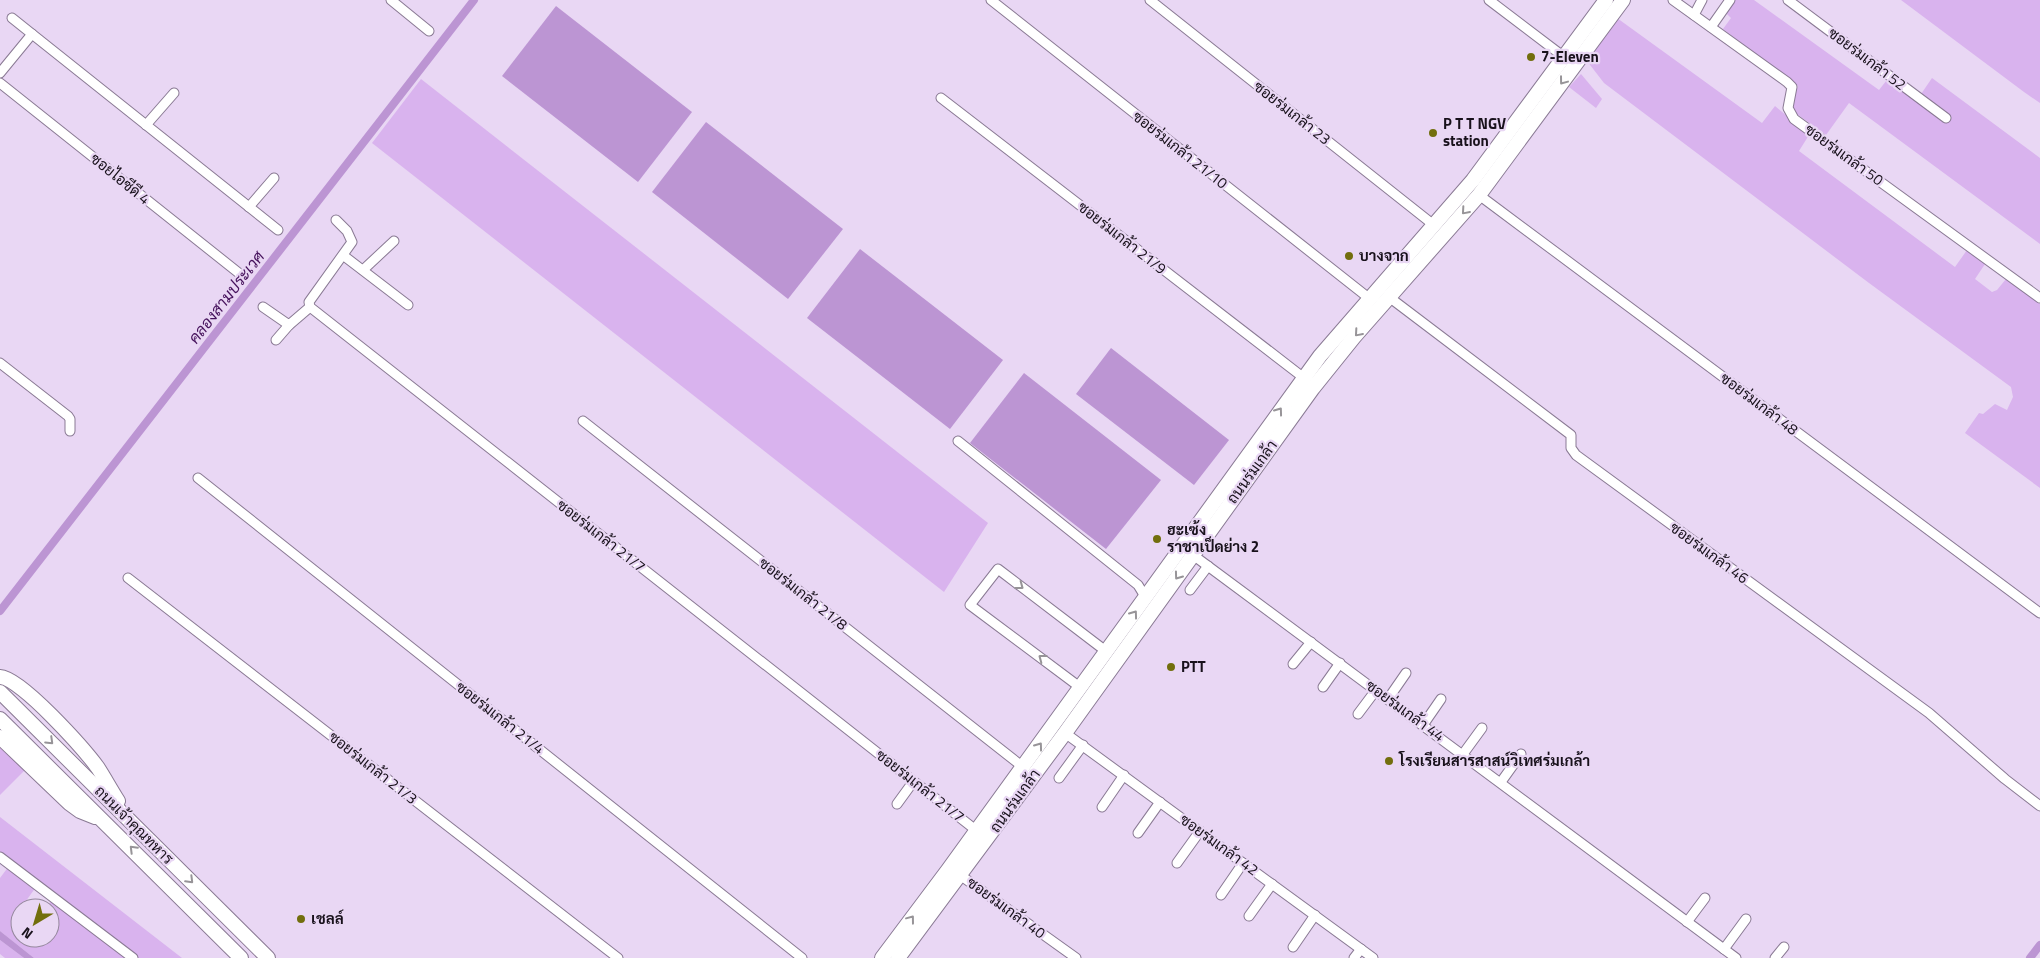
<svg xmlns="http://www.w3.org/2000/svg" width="2040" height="958" font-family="'Titillium Web',Sarabun,sans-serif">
<rect width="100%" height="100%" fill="#e9d7f4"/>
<g fill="#d9b3ee">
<path d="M1735 0H1754L1879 90 1890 76 1919 97 1932 78 2040 158V244L1849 103 1826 135 1794 112 1793 101 1798 86 1723 29 1731 18 1726 13Z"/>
<path d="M1901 0H2040V103L2024 92Z"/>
<path d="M1617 18 1762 123 1775 106 1809 135 1799 151 1955 267 1967 250 1985 264 1975 279 1992 292 1997 290 2006 279 2040 304V488L1965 433 1979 413 1983 414 1995 404 2007 410 2013 397 2011 387 1869 283 1604 83 1587 61Z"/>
<path d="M1581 74 1602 99 1596 108 1569 87Z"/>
<path d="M421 79 988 523 944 592 372 143Z"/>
<path d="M0 747 25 770 0 795Z"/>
<path d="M0 817 182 958H135L0 853Z"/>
<path d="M9 866 36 887 23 905 26 908H20V938H50V908H46L52 900 128 958H34L0 931V878Z"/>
<path d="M0 940 24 958H5L0 954Z"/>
</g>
<g fill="#bc95d3">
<path d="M556 6 692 112 638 182 502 76Z"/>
<path d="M706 122 843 229 788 299 652 192Z"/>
<path d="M860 249 1003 360 950 429 807 318Z"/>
<path d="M1111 348 1229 440 1194 485 1076 394Z"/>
<path d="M1024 373 1161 480 1106 549 970 443Z"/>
<path d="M0 931 34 958H24L0 940Z"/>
</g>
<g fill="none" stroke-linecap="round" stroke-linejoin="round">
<g stroke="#bc95d3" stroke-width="8">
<path d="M0 611 474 0"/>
<path d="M2030 958 2040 945"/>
</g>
<defs>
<g id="minor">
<path d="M391 0 429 31"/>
<path d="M991 0 1370 299"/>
<path d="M1150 0 1435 226"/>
<path d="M1489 0 1564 57"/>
<path d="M1673 0 1787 82 1792 87 1788 108 1794 119 2040 298"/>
<path d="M1788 0 1946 118"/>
<path d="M1694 15 1702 0"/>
<path d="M12 18 32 34"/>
<path d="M1711 27 1730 0"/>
<path d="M0 73 32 34 278 230"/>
<path d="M0 83 240 274"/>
<path d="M941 98 1304 378"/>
<path d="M146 125 174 93"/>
<path d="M1479 195 2040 613"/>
<path d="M249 207 274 178"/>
<path d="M336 220 347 231 352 242 309 302 310 307 977 831"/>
<path d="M344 256 408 305"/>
<path d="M363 270 394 241"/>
<path d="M1389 297 1571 435V448L1576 455 1929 713 2005 779 2040 806"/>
<path d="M263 307 289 325 310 307"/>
<path d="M276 340 289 325"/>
<path d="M0 363 68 416 70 419V431"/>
<path d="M583 421 1023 767"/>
<path d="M958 441 1138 585 1146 598"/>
<path d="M198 478 802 958"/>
<path d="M1193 555 1736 958"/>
<path d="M128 578 618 958"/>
<path d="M1190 590 1208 566"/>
<path d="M1293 664 1311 642"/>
<path d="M1323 687 1340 663"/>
<path d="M1081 688 970 605 998 569 1107 652"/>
<path d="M1388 699 1406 673"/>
<path d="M1358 714 1376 690"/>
<path d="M1423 725 1441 699"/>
<path d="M1065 733 1373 958"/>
<path d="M1463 754 1482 728"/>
<path d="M1059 778 1083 745"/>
<path d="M1501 782 1521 754"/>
<path d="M897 804 913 782"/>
<path d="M1102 807 1124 775"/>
<path d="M1138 833 1160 802"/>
<path d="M0 857 133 958"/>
<path d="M1177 863 1200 831"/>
<path d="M960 875 1076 958"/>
<path d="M1221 895 1243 863"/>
<path d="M1249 916 1272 884"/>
<path d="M1687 922 1705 898"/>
<path d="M1293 947 1315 915"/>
<path d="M1724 949 1746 919"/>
<path d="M1354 958 1361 949"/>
<path d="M1775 958 1784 947"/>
</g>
<g id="primary">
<path d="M0 677C21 678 84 749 98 768 105 779 111 790 118 801"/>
<path d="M0 692 268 958"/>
<path d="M0 719 241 958"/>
<path d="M0 737 69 803 80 811 95 817"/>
<path d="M882 958 948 870 1320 356 1473 180 1606 0"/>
<path d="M898 958 1065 733 1313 388 1354 337 1479 195 1623 0"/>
</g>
</defs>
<use href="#minor" stroke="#8a7a94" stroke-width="11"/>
<use href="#primary" stroke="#8a7a94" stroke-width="16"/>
<use href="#minor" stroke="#fff" stroke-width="9"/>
<use href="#primary" stroke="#fff" stroke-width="14"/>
</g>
<defs><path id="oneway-chevron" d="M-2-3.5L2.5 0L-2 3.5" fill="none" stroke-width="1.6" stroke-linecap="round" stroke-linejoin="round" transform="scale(1.25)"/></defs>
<g stroke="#979498">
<use href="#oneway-chevron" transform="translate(1563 81) rotate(127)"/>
<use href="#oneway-chevron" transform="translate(1465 211) rotate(131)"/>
<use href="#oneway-chevron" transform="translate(1358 333) rotate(131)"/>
<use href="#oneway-chevron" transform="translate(1279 411) rotate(-54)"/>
<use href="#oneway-chevron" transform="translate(1178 576) rotate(126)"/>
<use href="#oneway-chevron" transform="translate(1020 586) rotate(37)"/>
<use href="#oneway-chevron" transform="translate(1134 614) rotate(-54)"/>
<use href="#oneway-chevron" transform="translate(1042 658) rotate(-143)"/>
<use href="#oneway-chevron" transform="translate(50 741) rotate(44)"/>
<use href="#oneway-chevron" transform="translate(1039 746) rotate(-54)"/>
<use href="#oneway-chevron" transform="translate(133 849) rotate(-135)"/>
<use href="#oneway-chevron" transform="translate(190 880) rotate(45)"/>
<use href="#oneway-chevron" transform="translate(911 919) rotate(-53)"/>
</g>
<g fill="#726e0d" stroke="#e9d7f4" stroke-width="2">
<circle cx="1531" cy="57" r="5"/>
<circle cx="1433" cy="133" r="5"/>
<circle cx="1349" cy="256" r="5"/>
<circle cx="1157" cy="539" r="5"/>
<circle cx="1171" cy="667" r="5"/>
<circle cx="1389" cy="761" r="5"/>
<circle cx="301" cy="919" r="5"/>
</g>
<g text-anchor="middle" stroke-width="4.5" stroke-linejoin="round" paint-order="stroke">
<g font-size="15" font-weight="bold" fill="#18111b" stroke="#e9d7f4" text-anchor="start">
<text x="1541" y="62">7-Eleven</text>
<text x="1443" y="129">P T T NGV<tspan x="1443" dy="17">station</tspan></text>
<text x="1359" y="261">บางจาก</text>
<text x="1167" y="535">ฮะเซ้ง<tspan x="1167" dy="17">ราชาเป็ดย่าง 2</tspan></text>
<text x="1181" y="672">PTT</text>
<text x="1399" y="766">โรงเรียนสารสาสน์วิเทศร่มเกล้า</text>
<text x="311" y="924">เชลล์</text>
</g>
<g font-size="15" fill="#18111b" stroke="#e9d7f4">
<text transform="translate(1867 59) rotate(37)" y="5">ซอยร่มเกล้า 52</text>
<text transform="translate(1292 113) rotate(38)" y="5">ซอยร่มเกล้า 23</text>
<text transform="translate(1180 150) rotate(38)" y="5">ซอยร่มเกล้า 21/10</text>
<text transform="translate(1844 155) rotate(36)" y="5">ซอยร่มเกล้า 50</text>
<text transform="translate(120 179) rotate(39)" y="5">ซอยไอซีดี 4</text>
<text transform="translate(1122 238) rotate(38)" y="5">ซอยร่มเกล้า 21/9</text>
<text transform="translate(1759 404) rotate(37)" y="5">ซอยร่มเกล้า 48</text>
<text transform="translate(1252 472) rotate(-54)" y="5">ถนนร่มเกล้า</text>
<text transform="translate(601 536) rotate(38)" y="5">ซอยร่มเกล้า 21/7</text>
<text transform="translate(1709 553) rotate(36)" y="5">ซอยร่มเกล้า 46</text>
<text transform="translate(803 594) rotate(38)" y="5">ซอยร่มเกล้า 21/8</text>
<text transform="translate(1405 711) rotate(36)" y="5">ซอยร่มเกล้า 44</text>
<text transform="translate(500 718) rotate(38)" y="5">ซอยร่มเกล้า 21/4</text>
<text transform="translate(373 768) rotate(38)" y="5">ซอยร่มเกล้า 21/3</text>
<text transform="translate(920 786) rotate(38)" y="5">ซอยร่มเกล้า 21/7</text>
<text transform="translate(1015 801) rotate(-54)" y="5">ถนนร่มเกล้า</text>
<text transform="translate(134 825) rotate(45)" y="5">ถนนเจ้าคุณทหาร</text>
<text transform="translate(1219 845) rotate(36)" y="5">ซอยร่มเกล้า 42</text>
<text transform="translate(1006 908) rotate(36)" y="5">ซอยร่มเกล้า 40</text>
</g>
<g font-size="16" font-style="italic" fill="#46125c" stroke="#e9d7f4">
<text transform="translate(226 297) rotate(-52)" y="6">คลองสามประเวศ</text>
</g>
</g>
<g transform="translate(35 923) rotate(218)"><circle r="24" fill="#e9d7f4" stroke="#95889d"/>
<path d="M0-4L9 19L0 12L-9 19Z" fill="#726e0d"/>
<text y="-8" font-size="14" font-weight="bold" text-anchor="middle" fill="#18111b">N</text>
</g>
</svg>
